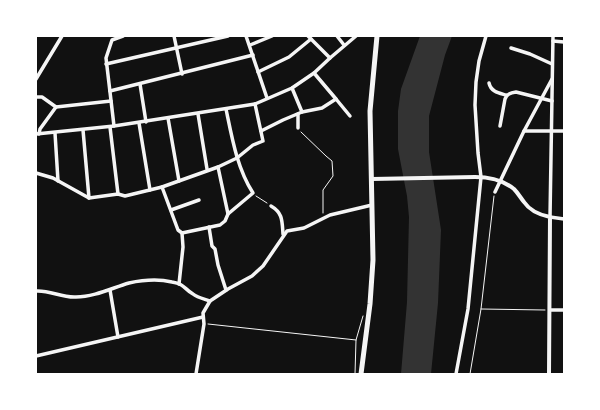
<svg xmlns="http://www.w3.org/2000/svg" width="600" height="410" font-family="Literata,serif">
<rect width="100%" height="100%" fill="#111"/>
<path fill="#333" d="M420 36H452L445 55 429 116V152L441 230 438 303 431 374H401L407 302 409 217 407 196 398 149V111L401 89Z"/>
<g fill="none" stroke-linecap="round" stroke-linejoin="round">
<g stroke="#f5f5f5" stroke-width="1">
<path d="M301 132 326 156 332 161 333 176 323 190V213"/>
<path d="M256 196 267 203"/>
<path d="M481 309 545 310"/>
<path d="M208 324 356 340"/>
<path d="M355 374 356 340 363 316"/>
<path d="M470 374 481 309 494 196"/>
</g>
<g stroke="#f5f5f5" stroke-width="3.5">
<path d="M174 36 182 74"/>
<path d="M246 36 267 98"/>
<path d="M337 36 344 45"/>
<path d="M553 36 550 217 564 219"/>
<path d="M311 39 330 58"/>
<path d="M553 41 564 42"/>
<path d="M250 45 272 36"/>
<path d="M511 48 530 54 552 64"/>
<path d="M106 64 228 36"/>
<path d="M258 72 289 57 311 39 308 36"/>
<path d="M36 79 62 36"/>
<path d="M489 83C491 92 499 93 506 95"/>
<path d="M140 84 146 122"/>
<path d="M110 91 253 55"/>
<path d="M36 97H42L56 107 40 129 39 134"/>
<path d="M336 99 350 116"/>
<path d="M56 107 111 101"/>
<path d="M302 112 322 108 336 99 314 73"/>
<path d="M198 114 207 169"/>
<path d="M298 114V128"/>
<path d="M168 118 179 181"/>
<path d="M139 123 150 190"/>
<path d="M114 126 106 58 112 40 123 36"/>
<path d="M500 126 505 99C507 94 510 93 516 92L552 101"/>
<path d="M110 127 118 194"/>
<path d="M83 130 89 198"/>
<path d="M261 131 283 120 302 112 292 88"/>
<path d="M524 131H564"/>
<path d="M55 133 58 181"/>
<path d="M36 134 114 126 255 104 292 88 314 73 330 58 356 36"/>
<path d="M218 167 228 214 253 193C237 168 232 138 226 109"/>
<path d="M36 173 53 178 89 198 118 194 125 196 162 187 218 167 237 158 253 145 263 141 255 104"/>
<path d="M162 187 178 230 182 233 220 225 225 221 228 214"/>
<path d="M495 192 524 131 552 79"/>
<path d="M271 206C283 213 282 221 283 234"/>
<path d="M171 210 199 200"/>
<path d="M209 227 212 246 215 249 218 265 226 290"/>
<path d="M179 284 183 247 182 233"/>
<path d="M110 290 118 337"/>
<path d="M36 291C50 290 62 298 76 297 94 297 112 288 129 283 143 280 159 279 172 282 185 284 184 289 193 294 198 298 205 299 210 301"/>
<path d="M550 310H564"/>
<path d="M36 356 203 317"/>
<path d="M196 374 204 324 203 313 210 301 228 289 252 276 263 266 287 231 304 228 330 215 372 205"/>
<path d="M456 374 468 309 481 177 478 153 475 105 476 82 479 61 486 36"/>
</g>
<path stroke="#f5f5f5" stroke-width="4" d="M372 179 475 177C489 177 503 180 514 189 518 193 520 197 524 202 530 211 540 215 550 217L549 374"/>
<path stroke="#f5f5f5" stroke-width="5" d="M361 374 370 304 373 260 370 111 377 36"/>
</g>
<rect width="600" height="410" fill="none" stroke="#ffffff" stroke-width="74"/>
</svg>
